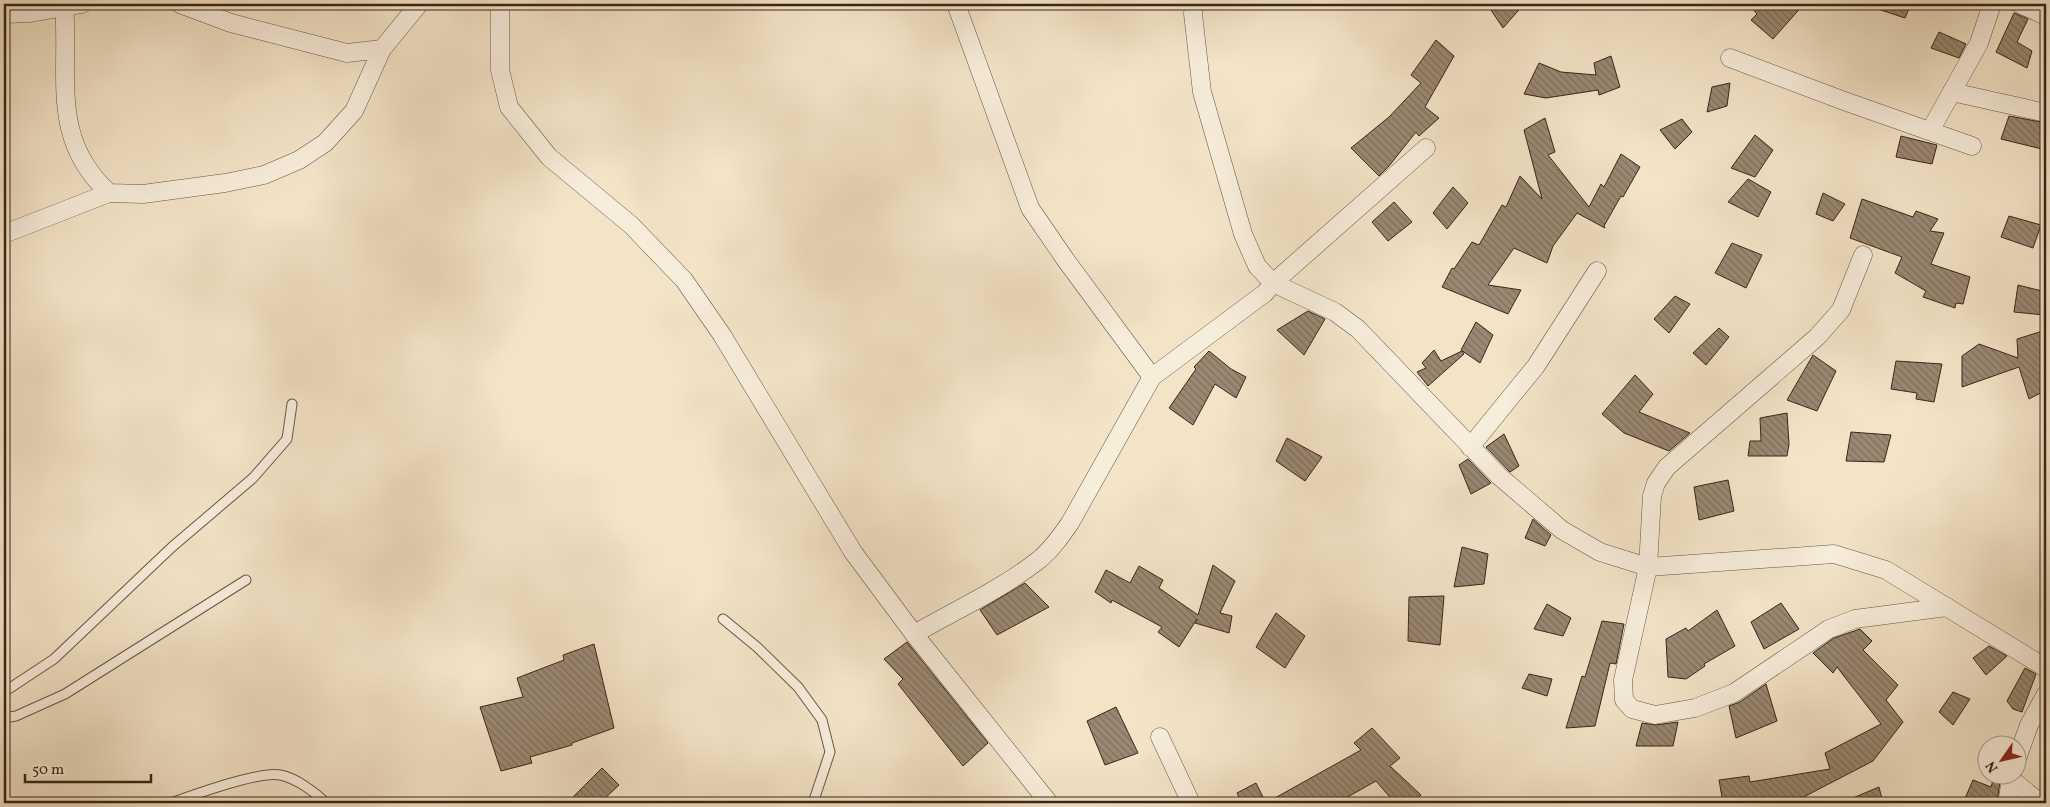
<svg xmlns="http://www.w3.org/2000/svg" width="2050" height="807" font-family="Vollkorn,serif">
<defs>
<pattern id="building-back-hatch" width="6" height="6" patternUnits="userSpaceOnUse" patternTransform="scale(1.25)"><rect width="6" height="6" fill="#998973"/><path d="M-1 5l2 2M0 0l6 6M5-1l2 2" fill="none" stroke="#7e705d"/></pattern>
</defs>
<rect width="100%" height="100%" fill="#f3e4c8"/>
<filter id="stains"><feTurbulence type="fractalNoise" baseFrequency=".004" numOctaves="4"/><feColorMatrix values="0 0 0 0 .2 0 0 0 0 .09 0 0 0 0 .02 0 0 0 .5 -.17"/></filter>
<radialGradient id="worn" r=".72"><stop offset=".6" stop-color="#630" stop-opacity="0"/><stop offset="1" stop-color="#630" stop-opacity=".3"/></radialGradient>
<g fill="url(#building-back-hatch)" stroke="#382617">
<path d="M1487 4H1524L1503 28Z"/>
<path d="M1749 4H1804L1773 39 1751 20 1757 14Z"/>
<path d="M1869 4H1911L1905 18 1869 6Z"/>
<path d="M2014 13 2028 19 2017 42 2032 51 2027 68 1996 52Z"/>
<path d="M1939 32 1966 44 1959 58 1931 48Z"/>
<path d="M1436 40 1454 56 1425 107 1439 118 1419 136 1416 132 1389 166 1379 176 1351 148 1389 117 1421 83 1411 75Z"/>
<path d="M1611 56 1620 87 1599 95 1598 90 1546 98 1524 94 1539 63 1561 72 1596 75 1594 63Z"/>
<path d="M1730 83 1727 106 1707 112 1712 87Z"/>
<path d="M2009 116 2046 123V150L2001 139Z"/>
<path d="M1545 118 1555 152 1548 155 1589 207 1601 184 1604 187 1621 154 1640 167 1623 197 1621 196 1604 226 1605 228 1577 213 1553 246 1547 263 1514 248 1488 285 1521 290 1508 314 1442 287 1452 268 1454 269 1472 242 1479 245 1502 205 1506 207 1520 176 1542 199 1524 130Z"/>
<path d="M1682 119 1692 132 1675 149 1660 130Z"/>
<path d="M1755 135 1773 150 1755 177 1731 168Z"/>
<path d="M1901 136 1937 145 1932 164 1896 157Z"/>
<path d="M1748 179 1771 192 1758 217 1728 202Z"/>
<path d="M1453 187 1468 203 1447 229 1433 213Z"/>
<path d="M1823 193 1845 204 1833 221 1816 214Z"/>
<path d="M1862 199 1913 217 1916 211 1938 219 1930 231 1944 233 1931 264 1970 277 1963 304 1956 303 1955 308 1923 297 1926 291 1895 273 1902 257 1850 238Z"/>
<path d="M1394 202 1412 222 1388 241 1372 222Z"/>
<path d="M2009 216 2041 225 2033 248 2001 237Z"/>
<path d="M1732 243 1762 255 1746 288 1715 273Z"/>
<path d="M2018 285 2046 292 2044 315 2014 312Z"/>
<path d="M1675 296 1690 304 1669 333 1654 319Z"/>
<path d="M1308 311 1325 319 1304 355 1277 330Z"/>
<path d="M1476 322 1493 335 1480 363 1461 350Z"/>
<path d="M1719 328 1729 337 1706 365 1693 353Z"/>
<path d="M2046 330V390L2029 399 2019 367 1962 387V356L1979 344 2018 358 2017 339Z"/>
<path d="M1434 350 1441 361 1462 351 1464 354 1428 386 1417 372 1426 368 1422 363Z"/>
<path d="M1209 351 1231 369 1246 377 1236 398 1215 384 1193 425 1169 408 1196 369 1194 367Z"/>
<path d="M1813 355 1836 371 1817 411 1787 400Z"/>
<path d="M1896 361 1942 364 1934 402 1916 399 1917 393 1891 389Z"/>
<path d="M1635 375 1653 394 1639 412 1690 433 1669 451 1624 433 1602 414Z"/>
<path d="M1787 413 1789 444 1787 456H1748L1750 441H1761L1760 418Z"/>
<path d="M1851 432 1891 435 1884 462 1846 461Z"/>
<path d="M1504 434 1519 466 1510 472 1486 447Z"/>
<path d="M1287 438 1322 457 1305 481 1276 461Z"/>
<path d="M1468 459 1491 483 1471 494 1459 465Z"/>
<path d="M1728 480 1734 511 1699 520 1694 487Z"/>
<path d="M1533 519 1551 535 1545 546 1525 538Z"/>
<path d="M1462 547 1488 554 1484 584 1454 587Z"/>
<path d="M1213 565 1235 581 1220 613 1232 616 1229 633 1195 623 1197 619 1179 647 1158 632 1162 627 1112 600 1111 603 1095 592 1106 570 1130 583 1139 566 1163 580 1159 588 1198 615Z"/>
<path d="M1025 583 1049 607 997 635 980 610Z"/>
<path d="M1444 596 1440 645 1408 641 1409 597Z"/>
<path d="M1781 603 1799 629 1764 649 1751 622Z"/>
<path d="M1547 604 1571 618 1563 636 1534 629Z"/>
<path d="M1717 610 1735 646 1704 664 1705 666 1686 679 1668 677 1666 639 1686 628 1688 631Z"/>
<path d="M1276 613 1305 636 1285 668 1256 647Z"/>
<path d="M1602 621 1624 624 1616 664 1610 663 1595 726 1566 728 1582 676 1585 677Z"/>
<path d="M1860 629 1872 641 1863 650 1898 685 1886 700 1903 722 1873 761 1792 803H1723L1719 780 1749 776 1750 782 1830 769 1825 753 1881 724 1837 667 1833 673 1813 653 1834 638Z"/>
<path d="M907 642 988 743 963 766 898 684 903 679 884 659Z"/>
<path d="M594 644 614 728 572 743V745L530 757 532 763 501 771 480 707 523 697 517 678 564 660 563 655Z"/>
<path d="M1989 646 2007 656 1986 675 1973 658Z"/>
<path d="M2025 668 2036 674 2022 712 2013 709 2007 701Z"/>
<path d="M1529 674 1552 679 1547 696 1522 688Z"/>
<path d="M1766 684 1777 721 1736 738 1729 706 1740 702Z"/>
<path d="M1953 692 1970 699 1953 725 1939 712Z"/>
<path d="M1116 707 1138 753 1105 765 1087 721Z"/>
<path d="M1678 722 1673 746H1636L1642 723 1656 725Z"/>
<path d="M1372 728 1400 758 1390 766 1421 795 1412 803H1395L1376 781 1337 803H1242L1237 793 1256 783 1266 803 1361 750 1354 743Z"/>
<path d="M602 768 619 785 600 803H567Z"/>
<path d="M1995 774H2001L1997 803H1963L1973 780 1991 787Z"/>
<path d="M1879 787 1883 803H1841Z"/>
</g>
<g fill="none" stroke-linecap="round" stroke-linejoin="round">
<defs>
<g id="lane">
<path d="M723 619 757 647 798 687 822 720 830 752 813 803"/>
<path d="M4 692 54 659 172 547 253 478 287 439 292 404"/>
<path d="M4 718 16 716 65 694 246 580"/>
<path d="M171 803C193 795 260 771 280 775 296 778 315 792 326 803"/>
</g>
<g id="street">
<path d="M64 4C70 75 49 138 109 193L143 194 225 183 264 175 299 160 325 143 354 111 382 49"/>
<path d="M180 4 231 23 347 53 382 49 419 4"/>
<path d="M500 4V70L509 107 549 157 631 225 684 280 722 335 853 552 914 634 1049 803"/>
<path d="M956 4 1030 208 1065 259 1152 377"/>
<path d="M1194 4 1193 14 1202 92 1243 234 1257 266 1273 283 1335 312 1358 329 1499 476 1562 530 1600 552 1648 567 1834 554 1886 570 2046 668"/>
<path d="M2020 4 2046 16"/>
<path d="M4 14 30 13 82 4"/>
<path d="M1730 58 1847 102 1972 146"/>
<path d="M1952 92 2046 113"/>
<path d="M1930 131 1979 43 1992 4"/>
<path d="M4 234 109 193"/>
<path d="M1863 255 1841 310 1817 337 1667 467 1656 483 1652 496 1648 567 1623 680 1624 700 1632 709 1655 715 1695 708 1734 693 1829 629 1855 619 1947 607"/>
<path d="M1470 447 1536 366 1597 271"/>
<path d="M914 634C956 610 1002 589 1040 559 1052 549 1061 536 1070 523L1152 377 1265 293 1273 283 1426 148"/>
<path d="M1160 737 1191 803"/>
<path d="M2018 756 2029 725 2046 694"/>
<path d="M2011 779 2040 803"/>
<path d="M2007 803 2012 774"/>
</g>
</defs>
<use href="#lane" stroke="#675643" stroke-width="11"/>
<use href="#street" stroke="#675643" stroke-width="19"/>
<use href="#lane" stroke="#f7eddb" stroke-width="9"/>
<use href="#street" stroke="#f7eddb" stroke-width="18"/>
</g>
<rect width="2050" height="807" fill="none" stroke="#f3e4c8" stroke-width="20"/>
<rect x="5" y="5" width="2040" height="797" fill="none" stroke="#382617" stroke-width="2.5"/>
<rect x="10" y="10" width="2030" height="787" fill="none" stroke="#382617"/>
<g transform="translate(2002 760) rotate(236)"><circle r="24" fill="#f7eddb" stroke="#ab9d8d"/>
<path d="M0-4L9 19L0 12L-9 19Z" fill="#8f2418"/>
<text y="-8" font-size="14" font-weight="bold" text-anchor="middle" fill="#382617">N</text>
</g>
<path d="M25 774v8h126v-8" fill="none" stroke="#382617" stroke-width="2.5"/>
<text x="32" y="774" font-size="15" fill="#382617" stroke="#f7eddb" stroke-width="4" paint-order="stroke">50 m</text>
<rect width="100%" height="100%" filter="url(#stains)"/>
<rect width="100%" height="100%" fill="url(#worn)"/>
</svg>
